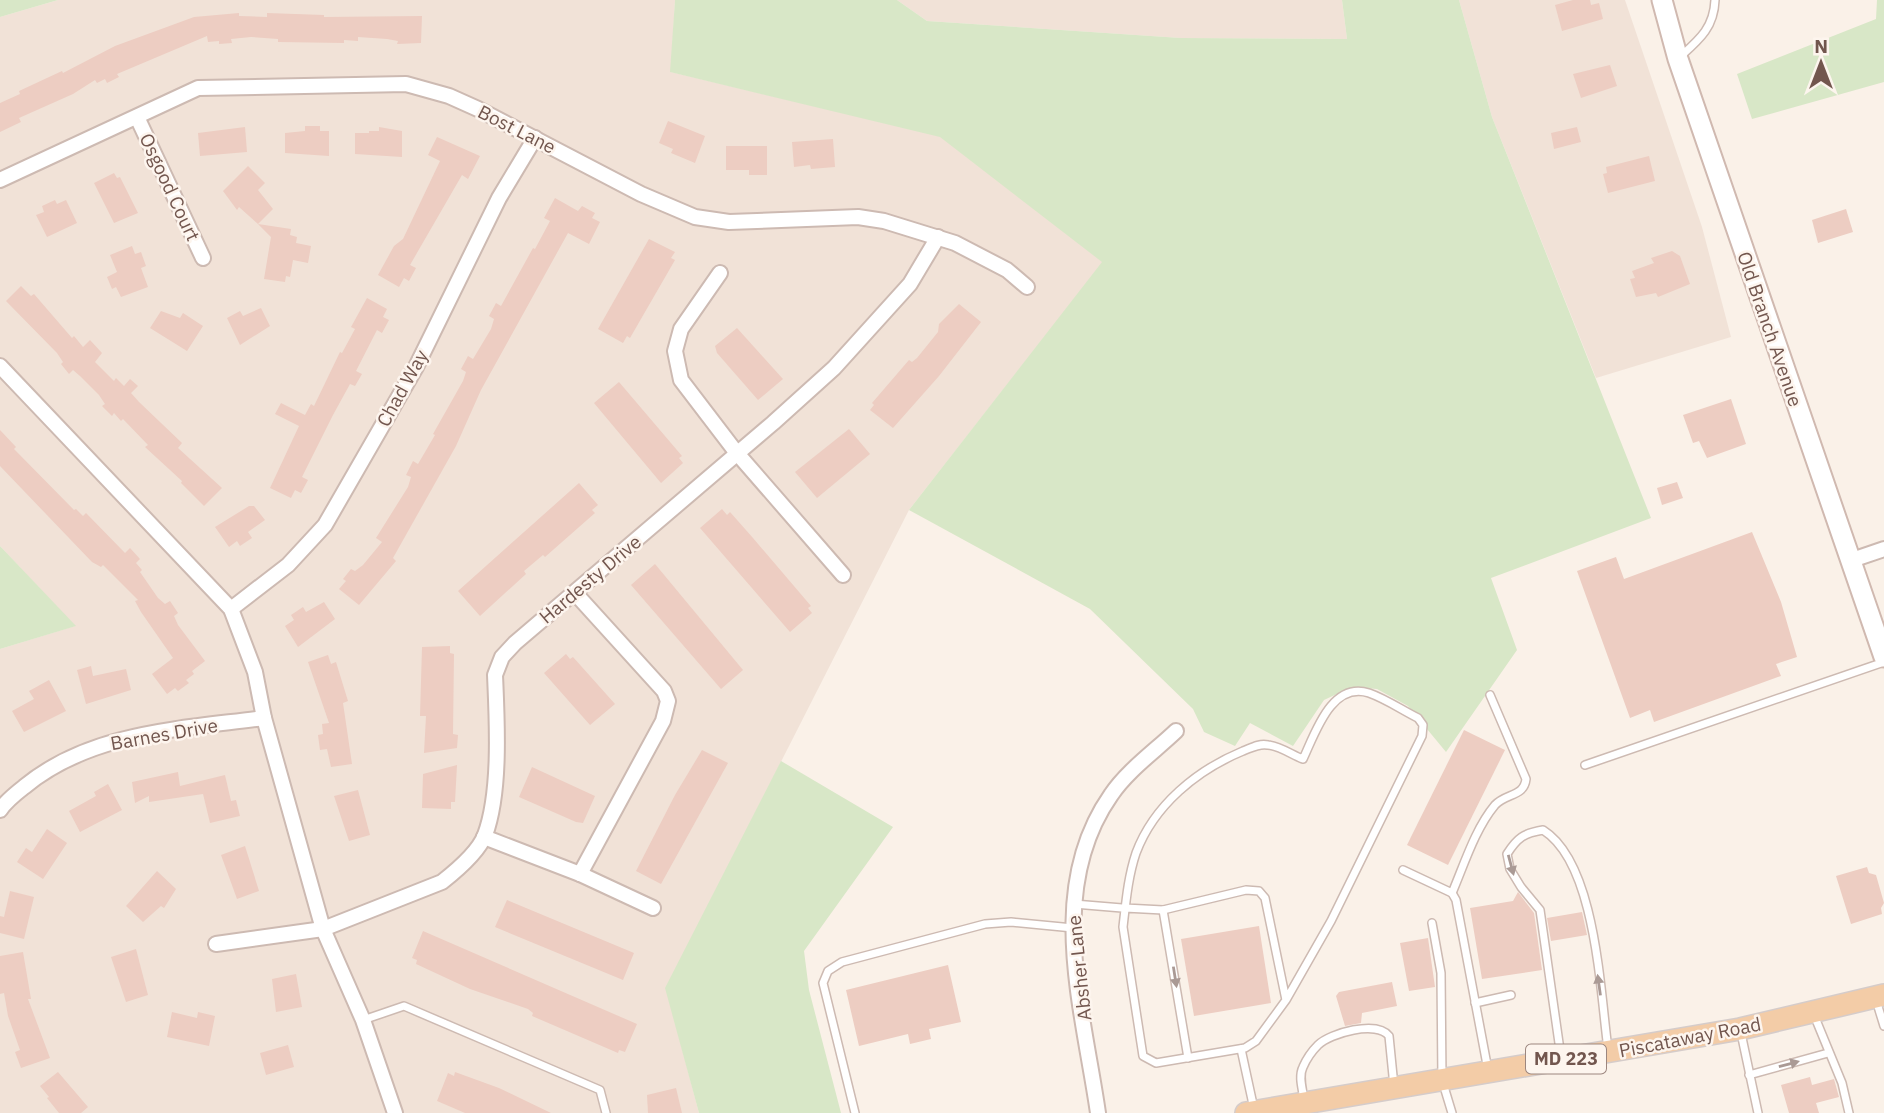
<svg xmlns="http://www.w3.org/2000/svg" width="1884" height="1113" font-family="'IBM Plex Sans',sans-serif">
<rect width="100%" height="100%" fill="#faf1e8"/>
<g fill="#f1e2d7">
<path d="M58 0H675L671 72 940 136 1103 262 909 510 666 988 699 1113H0V649L75 626 0 546V17Z"/>
<path d="M897 0H1342L1347 39 1181 38 927 21Z"/>
<path d="M1459 0H1625L1702 227 1731 337 1596 378 1492 117Z"/>
</g>
<g fill="#d8e7c7">
<path d="M0 0H58L0 17Z"/>
<path d="M675 0H897L927 21 1181 38 1347 39 1342 0H1459L1492 117 1651 518 1491 578 1517 650 1446 752 1408 706 1377 689 1352 687 1324 700 1293 746 1250 723 1235 746 1204 732 1193 709 1090 609 909 510 1102 262 940 137 670 72Z"/>
<path d="M1877 0H1884V82L1752 119 1737 74 1876 19Z"/>
<path d="M0 546 76 626 0 649Z"/>
<path d="M781 761 893 827 804 951 809 990 841 1113H699L665 988Z"/>
</g>
<g fill="#edcdc2">
<path d="M1573 0H1590L1591 5 1599 3 1603 19 1562 31 1555 5Z"/>
<path d="M239 13V16L267 17V13L324 15V17L422 16 421 43 397 44 398 41 387 39 358 37V41L344 40V43L278 42V39L251 37 231 39 232 43 219 44V41L208 42 207 36 117 74 119 77 107 83 105 79 97 83 95 80 73 94 19 118 21 122 0 132V103L20 94 19 91 62 71 63 73 115 46 194 17Z"/>
<path d="M1610 65 1617 86 1581 98 1573 74Z"/>
<path d="M668 121 705 136 695 163 671 153 673 149 659 143Z"/>
<path d="M305 126H320V131H329V156L285 153V133L305 131Z"/>
<path d="M245 127 247 152 200 156 198 133Z"/>
<path d="M379 127 402 131V157L355 154V133H369V131H379Z"/>
<path d="M1577 127 1581 142 1554 149 1551 133Z"/>
<path d="M437 137 480 156 468 179 462 175 410 265 416 268 409 281 404 278 399 287 378 275 394 246 403 239 440 161 428 155Z"/>
<path d="M833 139 835 167 811 169 810 165 794 167 792 142Z"/>
<path d="M726 146H767V175H749V170H726Z"/>
<path d="M1649 156 1655 181 1608 193 1603 174 1607 173 1606 167Z"/>
<path d="M248 166 265 183 258 190 273 209 258 224 239 207 237 210 223 191Z"/>
<path d="M114 173 117 178 120 177 138 213 114 223 94 183Z"/>
<path d="M555 198 578 211 582 206 595 213 592 218 600 222 589 244 568 233 481 390 456 446 393 558 396 561 359 605 339 589 346 581 343 579 351 569 355 571 363 565 382 542 376 538 408 487 411 477 406 475 413 461 418 464 435 435 433 434 463 381 466 372 461 369 468 356 473 359 491 329 494 319 489 316 496 303 501 306 533 248 535 249 550 221 544 218Z"/>
<path d="M55 200 57 204 66 200 77 223 47 237 36 215 44 212 42 206Z"/>
<path d="M1846 209 1853 232 1818 243 1812 220Z"/>
<path d="M258 224 291 229 290 235 297 237 296 243 311 246 308 263 293 260 290 277 286 276 285 282 264 279 271 237Z"/>
<path d="M649 239 675 252 671 258 675 260 630 338 627 336 623 343 598 329Z"/>
<path d="M132 246 135 254 141 252 146 266 141 268 148 287 121 297 116 287 112 289 107 277 117 272 110 255Z"/>
<path d="M1672 251 1680 256 1690 284 1658 297 1656 293 1636 297 1630 279 1635 278 1632 271 1654 263 1651 258Z"/>
<path d="M21 286 31 296 34 294 72 338 74 336 83 347 90 340 102 353 95 362 114 381 116 378 124 386 130 379 138 386 131 393 139 402 182 443 178 448 222 488 204 506 181 483 182 481 145 447 148 445 123 419 121 421 114 413 112 416 102 406 105 404 99 395 80 376 73 370 69 374 61 364 63 362 57 353 6 301Z"/>
<path d="M367 298 387 309 383 317 389 320 382 333 377 330 356 371 362 374 355 386 350 384 333 415 302 477 308 480 301 493 295 490 291 498 270 488 299 426 275 414 281 403 305 415 311 404 314 406 340 352 342 353 355 329 351 327Z"/>
<path d="M959 304 981 322 939 376 893 428 870 410 874 405 872 403 909 360 912 362 917 358 938 332 939 324Z"/>
<path d="M261 308 270 326 240 345 227 318 240 311 243 316Z"/>
<path d="M161 311 180 318 183 313 203 326 187 351 150 328Z"/>
<path d="M737 328 783 379 758 400 717 353 715 346Z"/>
<path d="M619 382 682 456 679 458 683 463 661 483 594 403Z"/>
<path d="M1731 399 1746 444 1707 458 1699 441 1693 443 1683 415Z"/>
<path d="M849 429 870 454 817 498 795 472Z"/>
<path d="M0 430 16 447 14 449 74 510 76 509 83 516 86 513 125 553 130 548 140 559 136 563 142 570 140 572 158 598 165 604 170 601 178 613 174 616 178 625 205 661 192 671 194 674 186 680 189 683 178 691 175 688 167 694 152 674 173 658 141 612 135 601 138 600 103 565 101 567 92 562 0 466Z"/>
<path d="M1677 482 1683 498 1662 505 1657 488Z"/>
<path d="M579 483 598 505 592 510 595 513 545 557 543 555 524 571 526 574 480 616 458 591Z"/>
<path d="M249 506H254L265 520 248 532 252 538 240 546 237 541 229 547 215 527Z"/>
<path d="M722 509 727 515 730 512 753 538 811 606 808 608 812 613 790 632 700 528Z"/>
<path d="M1752 532 1781 602 1797 657 1776 664 1781 676 1654 722 1650 710 1630 718 1577 571 1616 557 1624 579Z"/>
<path d="M655 564 743 670 721 689 631 585Z"/>
<path d="M324 602 335 619 298 647 285 626 294 620 291 615 303 607 306 612Z"/>
<path d="M450 646V653L454 654 453 734 458 735 457 748 424 753 426 716H420L422 647Z"/>
<path d="M566 654 570 659 573 657 615 704 590 725 544 673Z"/>
<path d="M328 655 331 664 336 662 348 701 343 703 352 764 331 767 327 749 320 750 318 735 323 734 322 724 329 723 308 662Z"/>
<path d="M91 666 93 676 126 669 131 690 86 704 77 670Z"/>
<path d="M49 680 66 711 24 732 12 711 34 699 29 691Z"/>
<path d="M1464 730 1505 750 1448 865 1407 845Z"/>
<path d="M702 750 728 763 661 884 636 871 675 795Z"/>
<path d="M457 765 455 802H451V809L422 808 423 774Z"/>
<path d="M532 767 595 796 583 823 576 822 519 797Z"/>
<path d="M178 772 180 786 225 775 231 801 236 800 240 816 210 823 203 794 149 802V796L135 803 132 782Z"/>
<path d="M108 784 122 810 80 832 69 811 96 796 94 792Z"/>
<path d="M358 790 370 835 349 841 334 796Z"/>
<path d="M47 829 67 843 43 879 17 862 26 848 32 852Z"/>
<path d="M245 846 259 891 237 899 221 855Z"/>
<path d="M1867 867 1869 873 1876 875 1884 903 1881 908 1882 914 1851 924 1836 876Z"/>
<path d="M157 871 176 889 164 908 161 906 143 922 126 906Z"/>
<path d="M10 891 34 897 24 939 0 933V916L4 917Z"/>
<path d="M1518 892 1534 913 1542 970 1482 979 1470 908 1513 901Z"/>
<path d="M507 900 634 953 623 980 495 927Z"/>
<path d="M1582 912 1587 935 1551 941 1547 918Z"/>
<path d="M1259 926 1271 1003 1194 1016 1181 939Z"/>
<path d="M423 931 637 1024 625 1052 619 1050 618 1053 532 1016 533 1013 528 1009 470 989 416 964 417 960 412 958Z"/>
<path d="M1428 938 1435 987 1409 991 1400 943Z"/>
<path d="M136 949 148 995 126 1002 111 957Z"/>
<path d="M23 952 31 999H28L50 1058 21 1068 15 1052 20 1050 8 1016 4 993 0 994V956Z"/>
<path d="M948 965 961 1022 929 1029 931 1039 910 1044 908 1034 859 1046 846 990Z"/>
<path d="M296 974 302 1007 276 1012 272 979Z"/>
<path d="M1392 982 1397 1006 1362 1013 1361 1023 1345 1026 1336 996 1339 992Z"/>
<path d="M172 1012 197 1018 198 1012 215 1016 209 1046 167 1037Z"/>
<path d="M288 1045 294 1067 266 1075 260 1053Z"/>
<path d="M58 1072 88 1107 81 1113H59L47 1098 49 1097 40 1086Z"/>
<path d="M455 1072 499 1088 551 1113H465L437 1101 448 1073 454 1076Z"/>
<path d="M1810 1077 1812 1085 1834 1079 1839 1097 1816 1103 1819 1113H1789L1781 1085Z"/>
<path d="M676 1088 682 1113H648L647 1095Z"/>
</g>
<g fill="none" stroke-linecap="round" stroke-linejoin="round">
<defs>
<g id="service">
<path d="M1681 56C1700 39 1714 27 1715 0"/>
<path d="M1585 765 1884 662"/>
<path d="M1403 870 1452 893 1456 900 1488 1070"/>
<path d="M1452 893C1464 865 1475 829 1495 805 1506 793 1524 797 1526 779L1490 695"/>
<path d="M1074 904 1122 908H1125L1163 910 1246 890 1259 891 1265 898 1286 1000 1331 921 1422 736 1423 725 1418 718C1402 710 1386 699 1369 693 1331 681 1315 734 1303 759 1292 755 1280 746 1268 745 1259 743 1251 748 1243 751 1197 770 1154 805 1136 853 1128 877 1126 901 1123 927L1143 1056 1156 1063 1245 1048 1256 1041 1286 1000"/>
<path d="M1163 910 1188 1058"/>
<path d="M1432 923 1441 973 1442 1080 1452 1113"/>
<path d="M1876 1000 1884 1026"/>
<path d="M1475 1003 1511 995"/>
<path d="M1814 1015 1842 1083 1849 1113"/>
<path d="M363 1020 404 1006 600 1090 606 1113"/>
<path d="M1741 1033 1758 1113"/>
<path d="M1241 1049 1254 1109"/>
<path d="M1561 1057 1540 910 1521 887 1510 869 1507 854C1517 838 1524 833 1543 830 1596 863 1600 991 1608 1049"/>
<path d="M1749 1075 1828 1053"/>
<path d="M1304 1100C1303 1090 1298 1077 1303 1067 1306 1060 1313 1050 1318 1045 1330 1033 1377 1020 1389 1036L1394 1086"/>
<path d="M855 1113 823 983 828 971 842 962 985 924 1011 922 1073 928"/>
</g>
<g id="minor">
<path d="M137 117 203 258"/>
<path d="M0 180 198 88 406 84 449 96 478 109 641 194 695 217 729 222 858 217 884 221 955 243 1007 270 1027 287"/>
<path d="M720 273 681 329 675 351 681 380 736 452 843 575"/>
<path d="M0 366 231 609 255 672 264 718 323 929 363 1020 395 1113"/>
<path d="M1849 561 1884 549"/>
<path d="M575 593 664 691 668 701 663 721 580 874"/>
<path d="M231 609 288 565 325 525 416 367 499 198 535 138"/>
<path d="M0 810C6 801 15 794 24 787 90 732 181 729 264 718"/>
<path d="M484 837 580 874 653 908"/>
<path d="M216 944 323 929 442 882C456 871 478 853 485 835 501 792 497 721 495 675L502 657 515 643 773 423 834 368 910 284 938 237"/>
<path d="M1098 1113C1083 1009 1045 889 1111 795 1127 771 1155 751 1176 731"/>
</g>
<path id="secondary" d="M1662 0 1678 59 1884 657"/>
<path id="primary" d="M1246 1113 1740 1029 1884 995"/>
</defs>
<use href="#service" stroke="#cdbab2" stroke-width="10"/>
<use href="#minor" stroke="#cdbab2" stroke-width="18"/>
<use href="#secondary" stroke="#d0b9b0" stroke-width="23"/>
<use href="#primary" stroke="#d5ccca" stroke-width="24"/>
<use href="#service" stroke="#fff" stroke-width="7"/>
<use href="#minor" stroke="#fff" stroke-width="14"/>
<use href="#secondary" stroke="#fff" stroke-width="19"/>
<use href="#primary" stroke="#f3cca7" stroke-width="21"/>
</g>
<defs><path id="oneway-solid" d="M-6-.8H1V-3.2L6.5 0L1 3.2V.8H-6Z" transform="scale(1.75)"/></defs>
<g fill="#aa9a95">
<use href="#oneway-solid" transform="translate(1511 865) rotate(75)"/>
<use href="#oneway-solid" transform="translate(1175 977) rotate(81)"/>
<use href="#oneway-solid" transform="translate(1599 985) rotate(-98)"/>
<use href="#oneway-solid" transform="translate(1789 1064) rotate(-15)"/>
</g>
<g text-anchor="middle" stroke-width="5" stroke-linejoin="round" paint-order="stroke">
<rect fill="#fdf5ee" stroke="#9c867e" stroke-width="2" x="1526" y="1044.5" width="80" height="29" rx="5"/>
<g font-size="18" font-weight="bold" fill="#72564e">
<text x="1566" y="1065">MD 223</text>
</g>
<g font-size="19" fill="#72564e" stroke="#fdf5ee">
<text transform="translate(517 129) rotate(27)" y="7">Bost Lane</text>
<text transform="translate(170 187) rotate(65)" y="7">Osgood Court</text>
<text transform="translate(1770 329) rotate(71)" y="7">Old Branch Avenue</text>
<text transform="translate(402 388) rotate(-61)" y="7">Chad Way</text>
<text transform="translate(590 579) rotate(-40)" y="7">Hardesty Drive</text>
<text transform="translate(164 734) rotate(-10)" y="7">Barnes Drive</text>
<text transform="translate(1079 968) rotate(-96)" y="7">Absher Lane</text>
<text transform="translate(1690 1037) rotate(-11)" y="7">Piscataway Road</text>
</g>
</g>
<g transform="translate(1821 63)" stroke="#fdf5ee" stroke-width="5" paint-order="stroke">
<path d="M0-5L12 26L0 18L-12 26Z" fill="#72564e"/>
<text y="-10" font-size="19" font-weight="bold" text-anchor="middle" fill="#72564e">N</text>
</g>
</svg>
